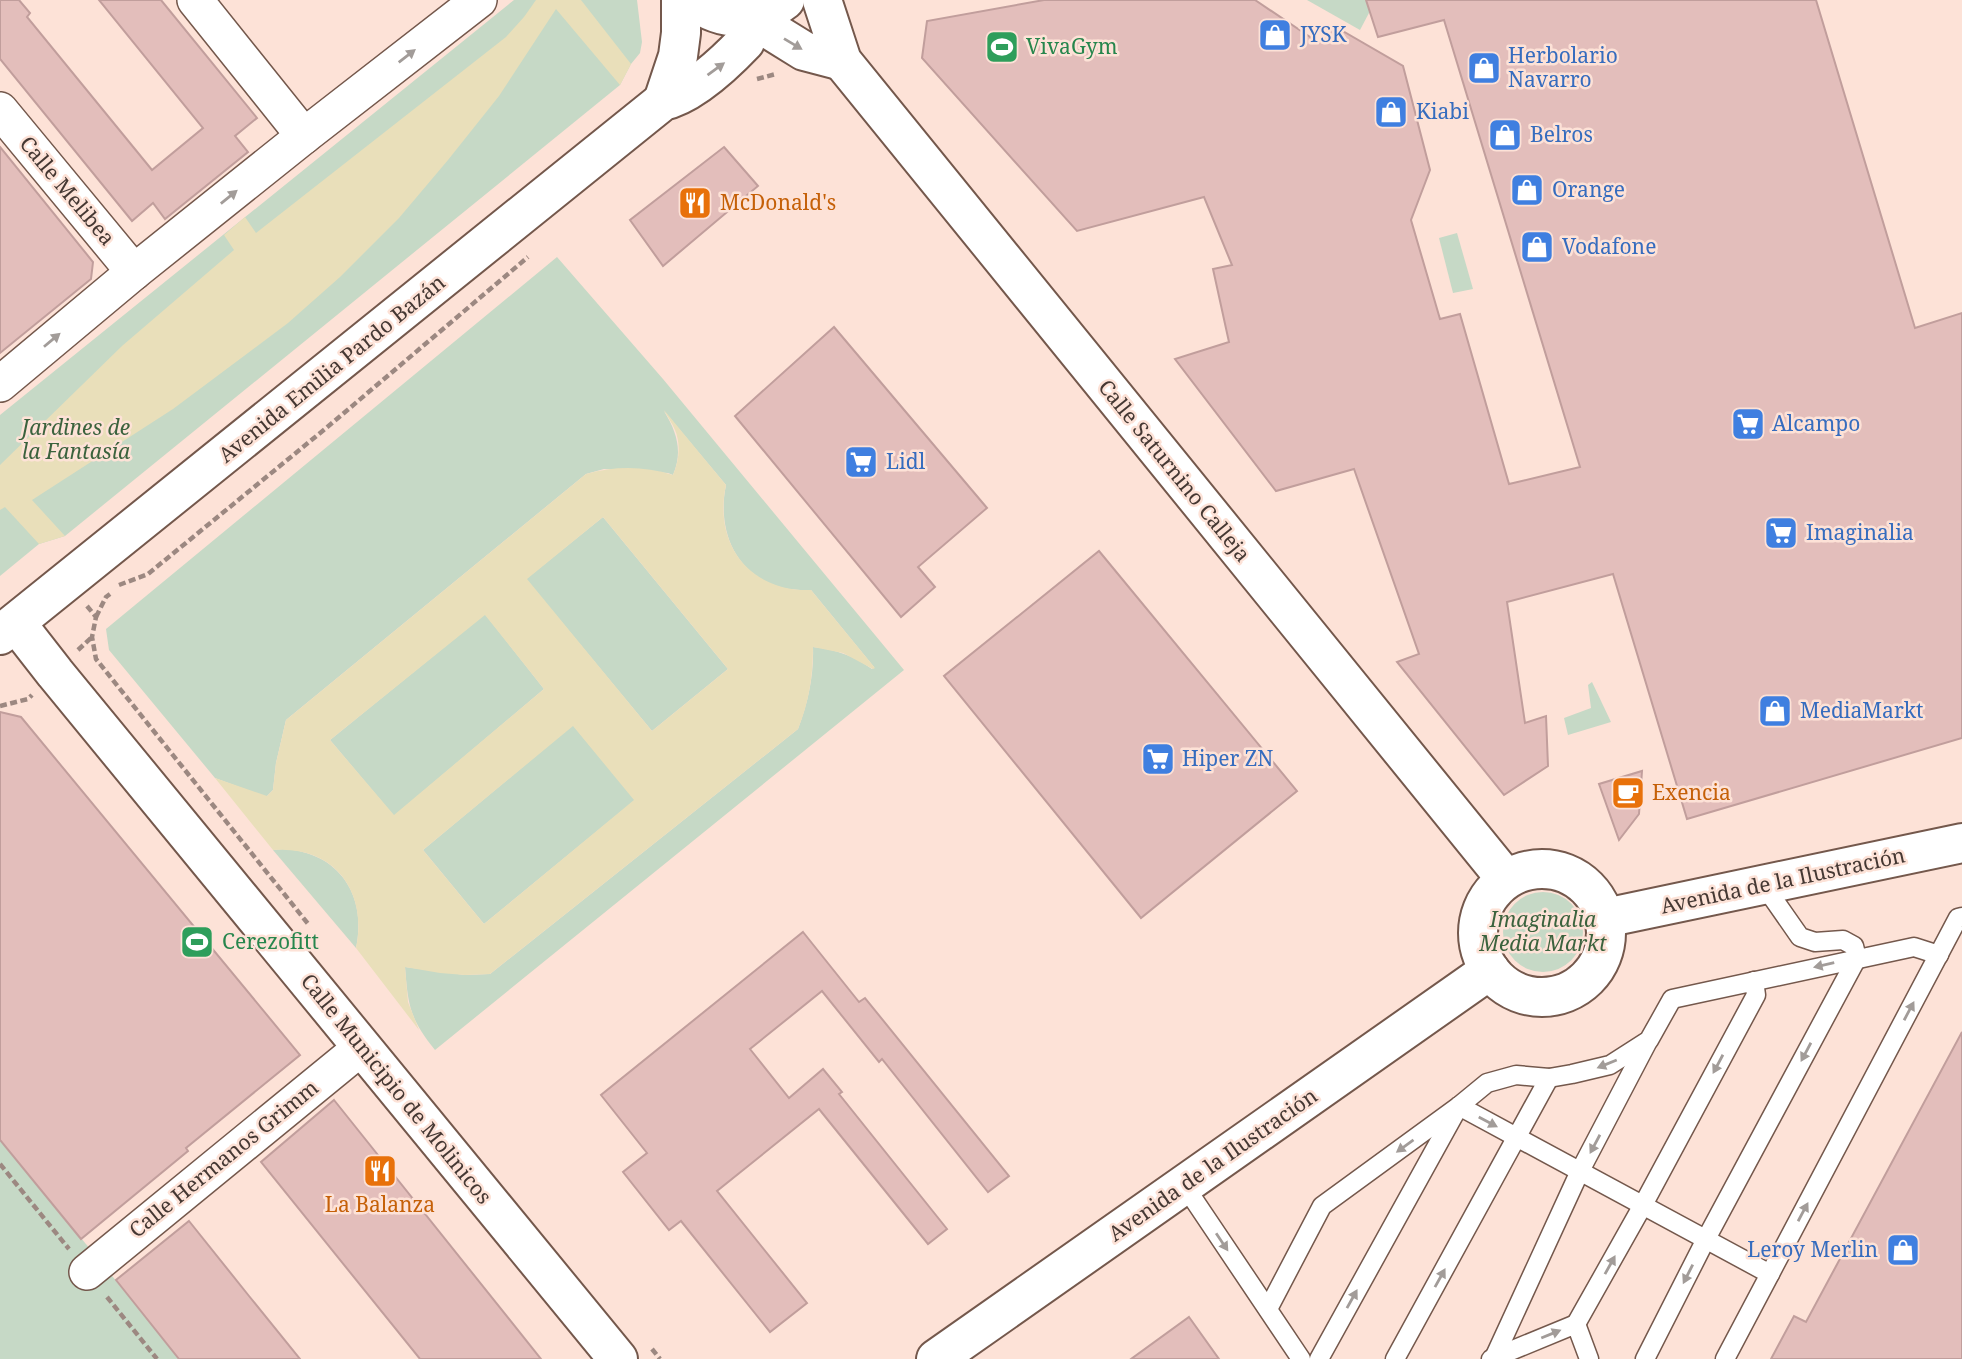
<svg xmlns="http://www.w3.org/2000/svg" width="1962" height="1359" font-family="'Noto Serif',serif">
<rect width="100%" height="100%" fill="#fde2d7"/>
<g fill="#c6d9c6">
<path d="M514 0H637L642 42 640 53 631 64 620 85 65 536 39 544 0 576V415Z"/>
<path d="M1307 0H1366L1370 11 1360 30Z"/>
<path d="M1457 233 1473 289 1453 293 1439 238Z"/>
<path d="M557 257 663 379 904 670 435 1050C410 1019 408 1006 405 967L465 975 490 974 798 729C808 703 814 675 813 647 835 649 854 656 872 669L874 667 811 590C804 590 796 590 789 589 738 580 716 533 726 485L664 411C677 432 683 452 673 475L668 473 604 469 586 474 286 720 276 763 273 790 266 797 215 778 109 650 106 629Z"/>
<path d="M603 517 728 669 652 731 526 579Z"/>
<path d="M485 614 544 689 394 816 330 740Z"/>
<path d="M1592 682 1611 722 1568 735 1564 718 1591 708 1588 685Z"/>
<path d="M573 725 635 800 484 924 423 850Z"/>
<path d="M283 849C339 852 367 895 356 948L273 850Z"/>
<circle cx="1543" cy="932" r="40"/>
<path d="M0 1139 180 1359H0Z"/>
</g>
<g fill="#e9dfba" fill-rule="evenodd">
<path d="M536 0H581L631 64 620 85 556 9 499 96 448 160 399 218 340 277 288 323 173 409 32 500 65 536 39 544 5 507 0 510V465L122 346 234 250 224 235 245 217 256 233 506 37 524 17Z"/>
<path d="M664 410 726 485C713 544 750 592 811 590L875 668 873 669 843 653 813 647C813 676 809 702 798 729L490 974 465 975 440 973 405 967 408 1002 419 1030 356 948C368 891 334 845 273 850L215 778 267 796 273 790 276 763 286 720 586 474C616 466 643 466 673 475 679 461 681 444 675 430 672 423 667 416 664 410ZM603 517 728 669 652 731 527 579ZM485 615 544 689 394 815 330 740ZM573 726 634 800 484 924 423 850Z"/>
</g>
<g fill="#e3bebb" stroke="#c19e9c" stroke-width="2">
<path d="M0 0H19L30 13 27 17 152 170 203 128 99 0H161L257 118 235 136 248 152 165 219 153 203 132 221 0 59Z"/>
<path d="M1044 0H1255L1319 43 1334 26 1403 66 1430 170 1411 220 1440 319 1460 314 1509 484 1580 467 1444 20 1378 37 1366 0H1816L1915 328 1962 313V738L1687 819 1613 574 1507 602 1525 723 1546 716 1548 766 1504 795 1397 662 1419 654 1354 469 1276 491 1175 359 1229 342 1213 269 1232 265 1204 197 1077 231 922 58 927 21Z"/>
<path d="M0 147 93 262 91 279 0 353Z"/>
<path d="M724 147 758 186 663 266 630 220Z"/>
<path d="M834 327 987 508 918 567 935 587 901 617 735 416Z"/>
<path d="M1099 551 1297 791 1141 918 944 676Z"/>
<path d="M0 712 21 717 300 1055 186 1148 188 1151 81 1239 0 1140Z"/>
<path d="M1642 771 1639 814 1619 840 1599 784Z"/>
<path d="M803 932 859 1002 865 998 1009 1176 988 1192 882 1059 879 1062 822 991 750 1049 789 1098 823 1069 842 1092 839 1094 947 1229 928 1244 819 1109 717 1191 807 1303 770 1332 681 1221 669 1230 623 1172 647 1153 601 1095Z"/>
<path d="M1962 1032V1359H1771L1794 1316 1806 1322Z"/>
<path d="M334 1100 541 1359H420L261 1162Z"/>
<path d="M189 1221 249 1296 300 1359H179L116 1280Z"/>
<path d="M1189 1317 1219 1359H1131Z"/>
</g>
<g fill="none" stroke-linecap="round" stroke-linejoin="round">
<defs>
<g id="lane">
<path d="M1184 1185 1301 1359"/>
<path d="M1268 1309 1322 1206 1459 1106 1487 1083 1516 1075 1549 1078 1572 1074 1610 1065 1649 1040 1672 999 1914 947 1939 955"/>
<path d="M1576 1324 1643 1205 1756 995 1754 981"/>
<path d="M1494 1358 1580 1171 1647 1043"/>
<path d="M1319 1359 1459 1106 1770 1274"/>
<path d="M1395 1359 1549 1078"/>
<path d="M1491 1359 1576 1324 1589 1359"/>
<path d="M1645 1359 1706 1239 1857 958 1854 946 1843 940 1815 942 1800 937 1763 884"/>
<path d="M1725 1359 1958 918 1962 917"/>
</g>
<g id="street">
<path d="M195 0 304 136"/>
<path d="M0 110 134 272"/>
<path d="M0 384 134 272 304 136 479 0"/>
<path d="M87 1272 362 1047"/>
</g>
<g id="secondary">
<path d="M693 0C722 22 756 23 785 0"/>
<path d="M822 0 842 61 1506 879"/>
<path d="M749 17 804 51 842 61"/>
<path d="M663 101 678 56 681 33V0"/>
<path d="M16 623 55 673 618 1359"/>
<path d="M0 635 663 101C691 95 725 63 745 42L746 18"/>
<circle cx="1542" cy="933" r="64"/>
<path d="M1605 918 1962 843"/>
<path d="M936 1359 1490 970"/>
</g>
</defs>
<use href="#lane" stroke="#74584c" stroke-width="21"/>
<use href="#street" stroke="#74584c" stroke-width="38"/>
<use href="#secondary" stroke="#74584c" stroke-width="42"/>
<g stroke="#9c8881" stroke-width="4.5" stroke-dasharray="7 3.5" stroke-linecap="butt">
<path d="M757 79 776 74"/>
<path d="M119 585 148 574 325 429 528 257"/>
<path d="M87 606 96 617 92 637 96 659 309 925"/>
<path d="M96 617 106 597 110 594"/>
<path d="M78 650 92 637"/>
<path d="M0 706 28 699 32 695"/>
<path d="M0 1164 69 1249"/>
<path d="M107 1297 157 1359"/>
<path d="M652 1349 660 1359"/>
</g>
<use href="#lane" stroke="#fff" stroke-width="18"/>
<use href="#street" stroke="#fff" stroke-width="35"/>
<use href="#secondary" stroke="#fff" stroke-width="38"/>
</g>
<defs><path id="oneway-solid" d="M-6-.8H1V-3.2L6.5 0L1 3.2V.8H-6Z" transform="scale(1.75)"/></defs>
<g fill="#a29c99">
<use href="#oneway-solid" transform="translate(793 44) rotate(31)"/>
<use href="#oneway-solid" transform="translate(407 56) rotate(-38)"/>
<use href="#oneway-solid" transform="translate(716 69) rotate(-36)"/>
<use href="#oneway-solid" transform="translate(229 197) rotate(-39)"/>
<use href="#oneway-solid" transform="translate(52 340) rotate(-40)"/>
<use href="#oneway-solid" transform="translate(1824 965) rotate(167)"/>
<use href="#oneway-solid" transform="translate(1909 1011) rotate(-62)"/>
<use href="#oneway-solid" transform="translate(1806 1052) rotate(118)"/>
<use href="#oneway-solid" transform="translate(1607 1064) rotate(158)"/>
<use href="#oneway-solid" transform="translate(1718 1064) rotate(118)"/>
<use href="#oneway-solid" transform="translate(1488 1122) rotate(28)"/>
<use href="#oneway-solid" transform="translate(1595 1144) rotate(118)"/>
<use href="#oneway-solid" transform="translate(1405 1146) rotate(144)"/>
<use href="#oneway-solid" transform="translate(1803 1212) rotate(-62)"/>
<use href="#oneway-solid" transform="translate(1222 1242) rotate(56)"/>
<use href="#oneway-solid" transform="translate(1610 1265) rotate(-61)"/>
<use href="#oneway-solid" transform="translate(1688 1274) rotate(117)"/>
<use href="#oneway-solid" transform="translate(1440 1278) rotate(-61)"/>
<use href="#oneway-solid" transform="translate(1352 1299) rotate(-61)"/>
<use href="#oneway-solid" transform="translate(1551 1334) rotate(-22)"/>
</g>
<defs>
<symbol id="shop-square" viewBox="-11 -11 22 22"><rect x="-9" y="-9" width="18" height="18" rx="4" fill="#3f7fe0" stroke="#fde2d7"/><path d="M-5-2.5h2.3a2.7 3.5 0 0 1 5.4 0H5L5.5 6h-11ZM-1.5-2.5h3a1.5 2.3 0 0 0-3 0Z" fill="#fff"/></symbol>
<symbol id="stadium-square" viewBox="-11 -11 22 22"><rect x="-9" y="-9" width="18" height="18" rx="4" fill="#2e9e5b" stroke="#fde2d7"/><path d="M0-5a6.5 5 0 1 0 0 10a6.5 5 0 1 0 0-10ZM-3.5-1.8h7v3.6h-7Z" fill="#fff"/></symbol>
<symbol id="restaurant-square" viewBox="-11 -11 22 22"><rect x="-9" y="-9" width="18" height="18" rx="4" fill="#e8710a" stroke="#fde2d7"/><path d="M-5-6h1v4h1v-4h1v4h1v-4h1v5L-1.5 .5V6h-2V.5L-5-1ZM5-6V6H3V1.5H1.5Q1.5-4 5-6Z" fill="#fff"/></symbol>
<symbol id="supermarket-square" viewBox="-11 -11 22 22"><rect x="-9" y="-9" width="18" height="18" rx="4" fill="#3f7fe0" stroke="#fde2d7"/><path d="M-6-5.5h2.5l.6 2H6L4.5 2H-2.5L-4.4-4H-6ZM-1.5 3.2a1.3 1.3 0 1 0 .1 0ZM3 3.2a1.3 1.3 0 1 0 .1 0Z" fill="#fff"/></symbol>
<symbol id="cafe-square" viewBox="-11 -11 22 22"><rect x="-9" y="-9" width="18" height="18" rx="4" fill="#e8710a" stroke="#fde2d7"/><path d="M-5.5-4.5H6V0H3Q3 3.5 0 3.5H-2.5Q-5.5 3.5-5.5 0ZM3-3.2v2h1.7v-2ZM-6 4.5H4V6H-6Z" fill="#fff"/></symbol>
</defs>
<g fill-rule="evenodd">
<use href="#shop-square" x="1256" y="16" width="38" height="38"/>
<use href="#stadium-square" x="983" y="28" width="38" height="38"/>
<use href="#shop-square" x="1465" y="49" width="38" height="38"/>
<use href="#shop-square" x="1372" y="93" width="38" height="38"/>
<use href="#shop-square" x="1486" y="116" width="38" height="38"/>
<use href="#shop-square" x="1508" y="171" width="38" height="38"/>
<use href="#restaurant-square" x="676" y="184" width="38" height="38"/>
<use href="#shop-square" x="1518" y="228" width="38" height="38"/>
<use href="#supermarket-square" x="1729" y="405" width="38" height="38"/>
<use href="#supermarket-square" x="842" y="443" width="38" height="38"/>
<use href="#supermarket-square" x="1762" y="514" width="38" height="38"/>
<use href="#shop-square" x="1756" y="692" width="38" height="38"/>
<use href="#supermarket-square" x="1139" y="740" width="38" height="38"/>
<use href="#cafe-square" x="1609" y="774" width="38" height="38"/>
<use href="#stadium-square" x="178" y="923" width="38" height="38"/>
<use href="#restaurant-square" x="361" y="1152" width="38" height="38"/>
<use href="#shop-square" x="1884" y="1231" width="38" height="38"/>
</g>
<g text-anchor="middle" stroke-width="5" stroke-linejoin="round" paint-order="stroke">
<g font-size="21" fill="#366cbe" stroke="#fde2d7" text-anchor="start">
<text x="1300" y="42">JYSK</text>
<text x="1508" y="63">Herbolario<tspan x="1508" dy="24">Navarro</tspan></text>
<text x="1416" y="119">Kiabi</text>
<text x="1530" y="142">Belros</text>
<text x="1552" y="197">Orange</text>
<text x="1562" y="254">Vodafone</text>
<text x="1772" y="431">Alcampo</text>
<text x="886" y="469">Lidl</text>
<text x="1806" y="540">Imaginalia</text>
<text x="1800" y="718">MediaMarkt</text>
<text x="1182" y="766">Hiper ZN</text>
<text x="1878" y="1257" text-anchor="end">Leroy Merlin</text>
</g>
<g font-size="21" fill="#27864d" stroke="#fde2d7" text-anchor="start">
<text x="1026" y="54">VivaGym</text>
<text x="222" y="949">Cerezofitt</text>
</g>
<g font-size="21" fill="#453833" stroke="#fde2d7">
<text transform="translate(67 191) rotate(50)" y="7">Calle Melibea</text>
<text transform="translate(332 369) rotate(-39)" y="7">Avenida Emilia Pardo Bazán</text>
<text transform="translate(1174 471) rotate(51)" y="7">Calle Saturnino Calleja</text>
<text transform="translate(1783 881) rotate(-12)" y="7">Avenida de la Ilustración</text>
<text transform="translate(396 1089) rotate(51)" y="7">Calle Municipio de Molinicos</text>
<text transform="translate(224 1159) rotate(-39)" y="7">Calle Hermanos Grimm</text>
<text transform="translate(1213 1165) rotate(-35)" y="7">Avenida de la Ilustración</text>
</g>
<g font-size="21" fill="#c56008" stroke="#fde2d7" text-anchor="start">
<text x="720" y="210">McDonald's</text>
<text x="1652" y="800">Exencia</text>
<text x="380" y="1212" text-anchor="middle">La Balanza</text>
</g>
<g font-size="21" font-style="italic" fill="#3b623d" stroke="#fde2d7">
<text x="76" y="435">Jardines de<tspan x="76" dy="24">la Fantasía</tspan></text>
<text x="1543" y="927">Imaginalia<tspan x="1543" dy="24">Media Markt</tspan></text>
</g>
</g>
</svg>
